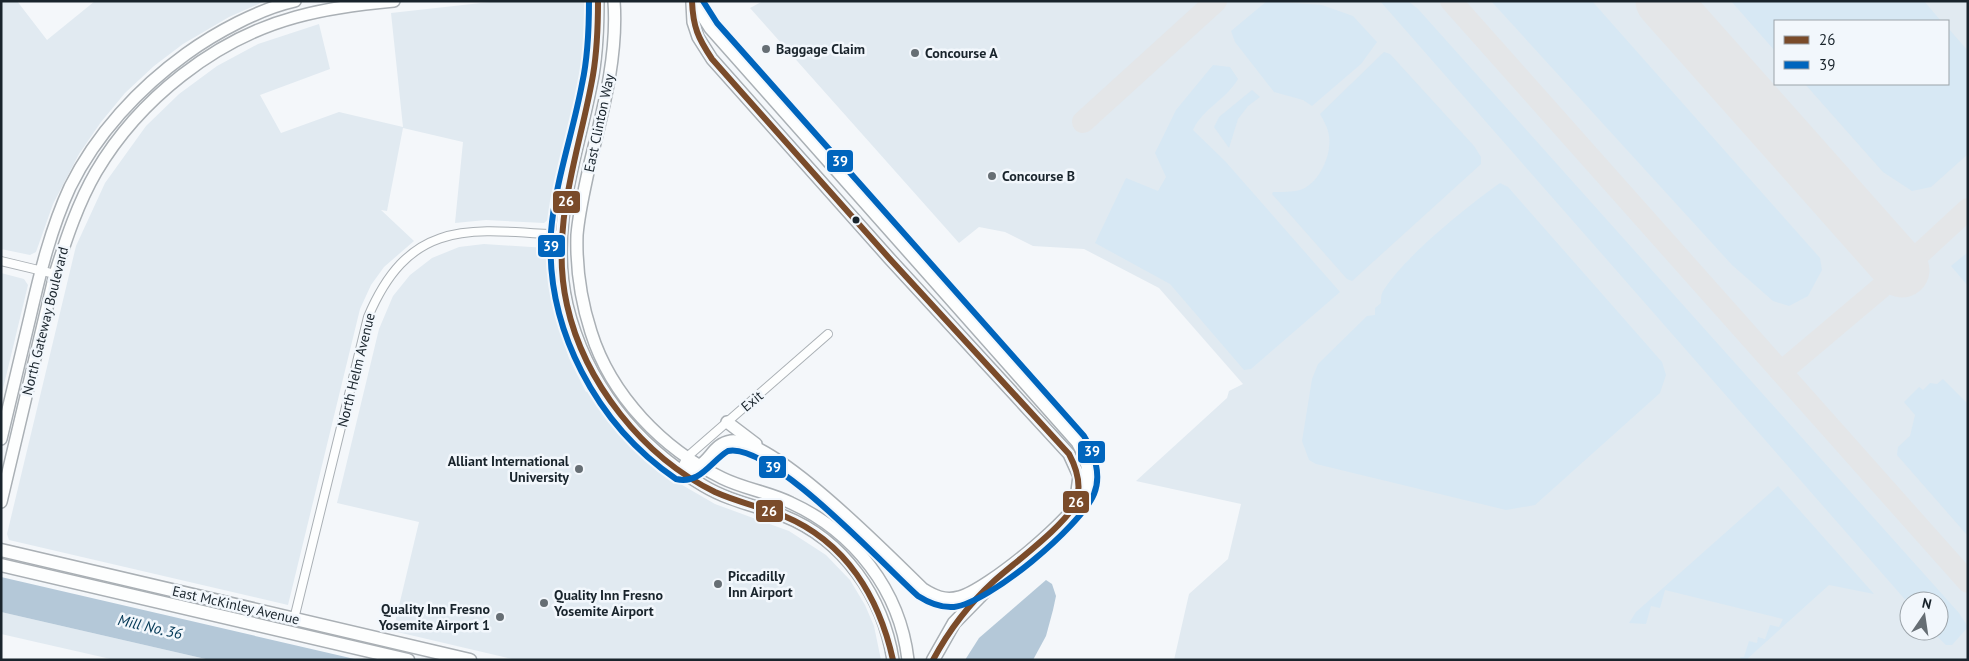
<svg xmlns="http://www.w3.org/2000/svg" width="1969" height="661" font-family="'PT Sans',sans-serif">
<rect width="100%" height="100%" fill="#f4f7fa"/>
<g fill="#e1eaf1" fill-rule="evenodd">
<path d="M1 1H17L47 40 95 1H265L229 17 183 44 154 66 125 93 101 122 79 154 53 204 36 252 30 255 1 249Z"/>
<path d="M499 1H585V41L581 78 550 218 544 223 486 220 455 223 463 142 403 128 387 211 381 210 414 241 384 267 371 285 360 309 288 605 9 540 7 534 76 246 105 183 146 126 179 94 217 66 258 44 319 24 330 69 260 95 281 133 339 112 403 127 391 13Z"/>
<path d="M763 1H1968V660H1174L1189 594 1228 559 1241 504 1136 481 1227 398 1229 391 1243 384 1159 288 1084 249 1033 246 1005 232 979 227 959 243 750 8ZM1775 21H1948V84H1775ZM1909 601H1939V631H1909Z"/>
<path d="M484 244 547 248 551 291 558 325 569 358 586 392 590 390 624 437 641 454 677 482 715 504 789 531 826 555 850 580 865 605 874 626 881 660H516L393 631 419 522 337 503 379 329 393 296 410 275 432 258 459 247Z"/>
<path d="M1 273 24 279 28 285 1 397Z"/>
<path d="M1 612 210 660H115L1 634Z"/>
</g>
<g fill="#d7e8f4">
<path d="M1267 1 1322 5 1353 16 1377 42 1361 64 1312 106 1303 100 1274 92 1235 42 1231 31Z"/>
<path d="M1380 1H1408L1418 9 1959 613 1968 627 1952 645H1946L1932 631H1939V601H1909V604Z"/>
<path d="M1491 1H1592L1820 258 1822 270 1808 296 1789 306 1773 301 1732 265Z"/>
<path d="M1731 1H1924L1941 21H1775V51Z"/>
<path d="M1948 28 1968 51V154L1931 187 1912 191 1883 172 1805 84H1948Z"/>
<path d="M1384 52 1390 54 1474 146 1481 157V164L1352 281 1347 279 1272 194 1273 192C1281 192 1292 192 1300 190 1319 184 1332 155 1329 136 1328 128 1324 121 1320 114Z"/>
<path d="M1213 65 1230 67 1238 79C1226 100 1203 108 1193 130L1225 161 1340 292 1251 369 1244 370 1170 284 1095 243 1126 178 1158 191 1166 177 1155 153 1176 110Z"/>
<path d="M1252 90 1260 97 1248 106 1238 119 1229 148 1214 127 1219 117Z"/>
<path d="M1500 183 1508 187 1662 362 1666 375 1660 393 1535 505 1506 510 1316 464 1309 460 1302 441 1312 379 1318 364 1367 316 1375 315V308L1381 303C1381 298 1381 293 1385 288 1408 254 1466 207 1500 183Z"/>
<path d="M1968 252V286L1951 266Z"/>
<path d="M1943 379 1968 404V536L1897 455 1898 447 1910 436 1915 415 1904 402 1919 387 1923 390 1930 383 1937 384Z"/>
<path d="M1778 486 1874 594 1829 585 1746 660H1742L1740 657H1744L1749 641 1757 643 1758 637 1765 639 1770 625 1779 627 1783 619 1665 590 1660 608 1651 606 1646 624 1629 623 1636 612Z"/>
</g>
<g fill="#b4c8d8">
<path d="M1 577 359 660H210L1 612Z"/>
<path d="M1046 580 1052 584 1056 596 1053 610 1046 636 1033 660H965L979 638Z"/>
</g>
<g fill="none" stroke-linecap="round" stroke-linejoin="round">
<g stroke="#e4e6e8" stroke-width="22">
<path d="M1451 1 1968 582"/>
<path d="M1083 122 1216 1"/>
<path d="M1781 372 1902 270 1968 209"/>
</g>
<path stroke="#e4e6e8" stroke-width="55" d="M1663 1 1902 270"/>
<defs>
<g id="street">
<path d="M1 261 55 274"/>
<path d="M680 471 687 457 828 334"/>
<path d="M294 619 368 317C410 218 469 229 560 235"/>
</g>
<g id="secondary">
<path d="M598 1C598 26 597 51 593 75 579 154 548 223 567 305 586 383 635 445 704 486 729 501 757 506 784 516 844 540 883 597 893 660"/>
<path d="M614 1C618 56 603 110 590 163 585 187 579 211 577 235 576 268 581 301 591 332 611 396 663 449 722 478 744 489 769 492 791 503 854 532 900 590 908 660"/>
<path d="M692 3 693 22 698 37 712 59 889 258 1069 454 1079 476 1076 499"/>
<path d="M727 422 756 444"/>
<path d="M1 439C11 398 20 358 30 317 40 273 51 228 70 187 96 134 139 88 186 54 215 33 259 9 295 1"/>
<path d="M680 471C685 469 693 469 698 466 711 460 713 444 731 441 772 436 891 558 923 589 934 596 945 601 959 597 986 591 1077 516 1086 490 1091 472 1086 458 1077 442L710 28 693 1"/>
<path d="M1 502 55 274C66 239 78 203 96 172 139 99 215 39 296 17 328 8 361 4 394 1"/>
</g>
<g id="primary">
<path d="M1 550 470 660"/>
<path d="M1 565 408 660"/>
<path d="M933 660 954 623 999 577"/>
</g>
</defs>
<use href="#street" stroke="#aab0b5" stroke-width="10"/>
<use href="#secondary" stroke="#aab0b5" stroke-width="14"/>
<use href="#primary" stroke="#aab0b5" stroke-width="15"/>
<use href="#street" stroke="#fdfefe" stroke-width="8"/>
<use href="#secondary" stroke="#fdfefe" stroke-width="11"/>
<use href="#primary" stroke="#fdfefe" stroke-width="12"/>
<defs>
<g id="bus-1">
<path d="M598 1C598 26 597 51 593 75 580 151 549 226 567 305 584 382 643 457 715 492 737 502 761 507 784 516 846 542 879 597 893 660"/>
<path d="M692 1C693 27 698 38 712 59L889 258 1069 454C1077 469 1082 485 1076 502 1067 524 1014 563 994 581 969 604 949 630 933 660"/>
</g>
<path id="bus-2" d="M589 1C589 29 588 57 582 84 573 133 555 182 551 232 545 329 597 425 676 479 700 485 711 461 728 451 771 442 885 567 918 596 929 603 941 608 954 607 989 603 1080 527 1094 494 1102 475 1094 452 1084 436L717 23 703 1"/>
</defs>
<use href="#bus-1" stroke="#f2f7fc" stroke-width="10"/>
<use href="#bus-2" stroke="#f2f7fc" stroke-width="10"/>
<use href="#bus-1" stroke="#7a4b2a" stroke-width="6"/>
<use href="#bus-2" stroke="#0065bd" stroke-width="6"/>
</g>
<g fill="#666e74" stroke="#f2f7fc" stroke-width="2">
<circle cx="766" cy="49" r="5"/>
<circle cx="915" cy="53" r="5"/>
<circle cx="992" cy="176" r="5"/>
<circle cx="579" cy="469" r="5"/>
<circle cx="718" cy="584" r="5"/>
<circle cx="544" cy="603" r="5"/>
<circle cx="500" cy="617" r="5"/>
</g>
<circle fill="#19242c" stroke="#f2f7fc" stroke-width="2" cx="856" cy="220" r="4.5"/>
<g text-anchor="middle" stroke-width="5" stroke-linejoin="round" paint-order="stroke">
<g font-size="14" font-weight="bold" fill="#19242c" stroke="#f2f7fc" text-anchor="start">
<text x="776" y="54">Baggage Claim</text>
<text x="925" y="58">Concourse A</text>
<text x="1002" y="181">Concourse B</text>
<text x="569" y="466" text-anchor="end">Alliant International<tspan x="569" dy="16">University</tspan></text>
<text x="728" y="581">Piccadilly<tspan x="728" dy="16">Inn Airport</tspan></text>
<text x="554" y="600">Quality Inn Fresno<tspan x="554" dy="16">Yosemite Airport</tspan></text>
<text x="490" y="614" text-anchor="end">Quality Inn Fresno<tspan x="490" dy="16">Yosemite Airport 1</tspan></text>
</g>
<g font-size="14" fill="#19242c" stroke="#f2f7fc">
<text transform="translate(599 123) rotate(-78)" y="5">East Clinton Way</text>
<text transform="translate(45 321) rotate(-76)" y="5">North Gateway Boulevard</text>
<text transform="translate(356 370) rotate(-76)" y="5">North Helm Avenue</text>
<text transform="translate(752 401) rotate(-40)" y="5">Exit</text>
<text transform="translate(236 605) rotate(13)" y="5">East McKinley Avenue</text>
</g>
<g font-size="15" font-style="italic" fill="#013654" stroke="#f2f7fc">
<text transform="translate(150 627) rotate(13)" y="5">Mill No. 36</text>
</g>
</g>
<g stroke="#f2f7fc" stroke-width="2">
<rect x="826" y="149" width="28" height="24" rx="5" fill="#0065bd"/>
<rect x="552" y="190" width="29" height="24" rx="5" fill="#7a4b2a"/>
<rect x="537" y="234" width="29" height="24" rx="5" fill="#0065bd"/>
<rect x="1077" y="440" width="29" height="24" rx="5" fill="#0065bd"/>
<rect x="758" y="455" width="29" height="24" rx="5" fill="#0065bd"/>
<rect x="1062" y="490" width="28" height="24" rx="5" fill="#7a4b2a"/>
<rect x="755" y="499" width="29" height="24" rx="5" fill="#7a4b2a"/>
</g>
<g font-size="14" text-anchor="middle" font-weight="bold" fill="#fff">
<text x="840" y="166">39</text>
<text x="566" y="206">26</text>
<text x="551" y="251">39</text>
<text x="1092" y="456">39</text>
<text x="773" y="472">39</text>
<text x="1076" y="507">26</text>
<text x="769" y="516">26</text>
</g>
<rect width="1969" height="661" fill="none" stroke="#19242c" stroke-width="5"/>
<rect x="1774" y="20" width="175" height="65" fill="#f2f7fc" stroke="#9ba3a9"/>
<rect x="1784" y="36" width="25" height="8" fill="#7a4b2a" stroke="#9ba3a9"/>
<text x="1819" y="45" font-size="15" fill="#19242c">26</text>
<rect x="1784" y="61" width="25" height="8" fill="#0065bd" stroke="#9ba3a9"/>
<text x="1819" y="70" font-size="15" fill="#19242c">39</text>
<g transform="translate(1924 616) rotate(13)"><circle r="24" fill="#f2f7fc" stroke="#9ba3a9"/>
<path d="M0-4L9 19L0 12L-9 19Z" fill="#666e74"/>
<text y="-8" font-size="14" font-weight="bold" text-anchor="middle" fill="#19242c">N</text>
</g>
</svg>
